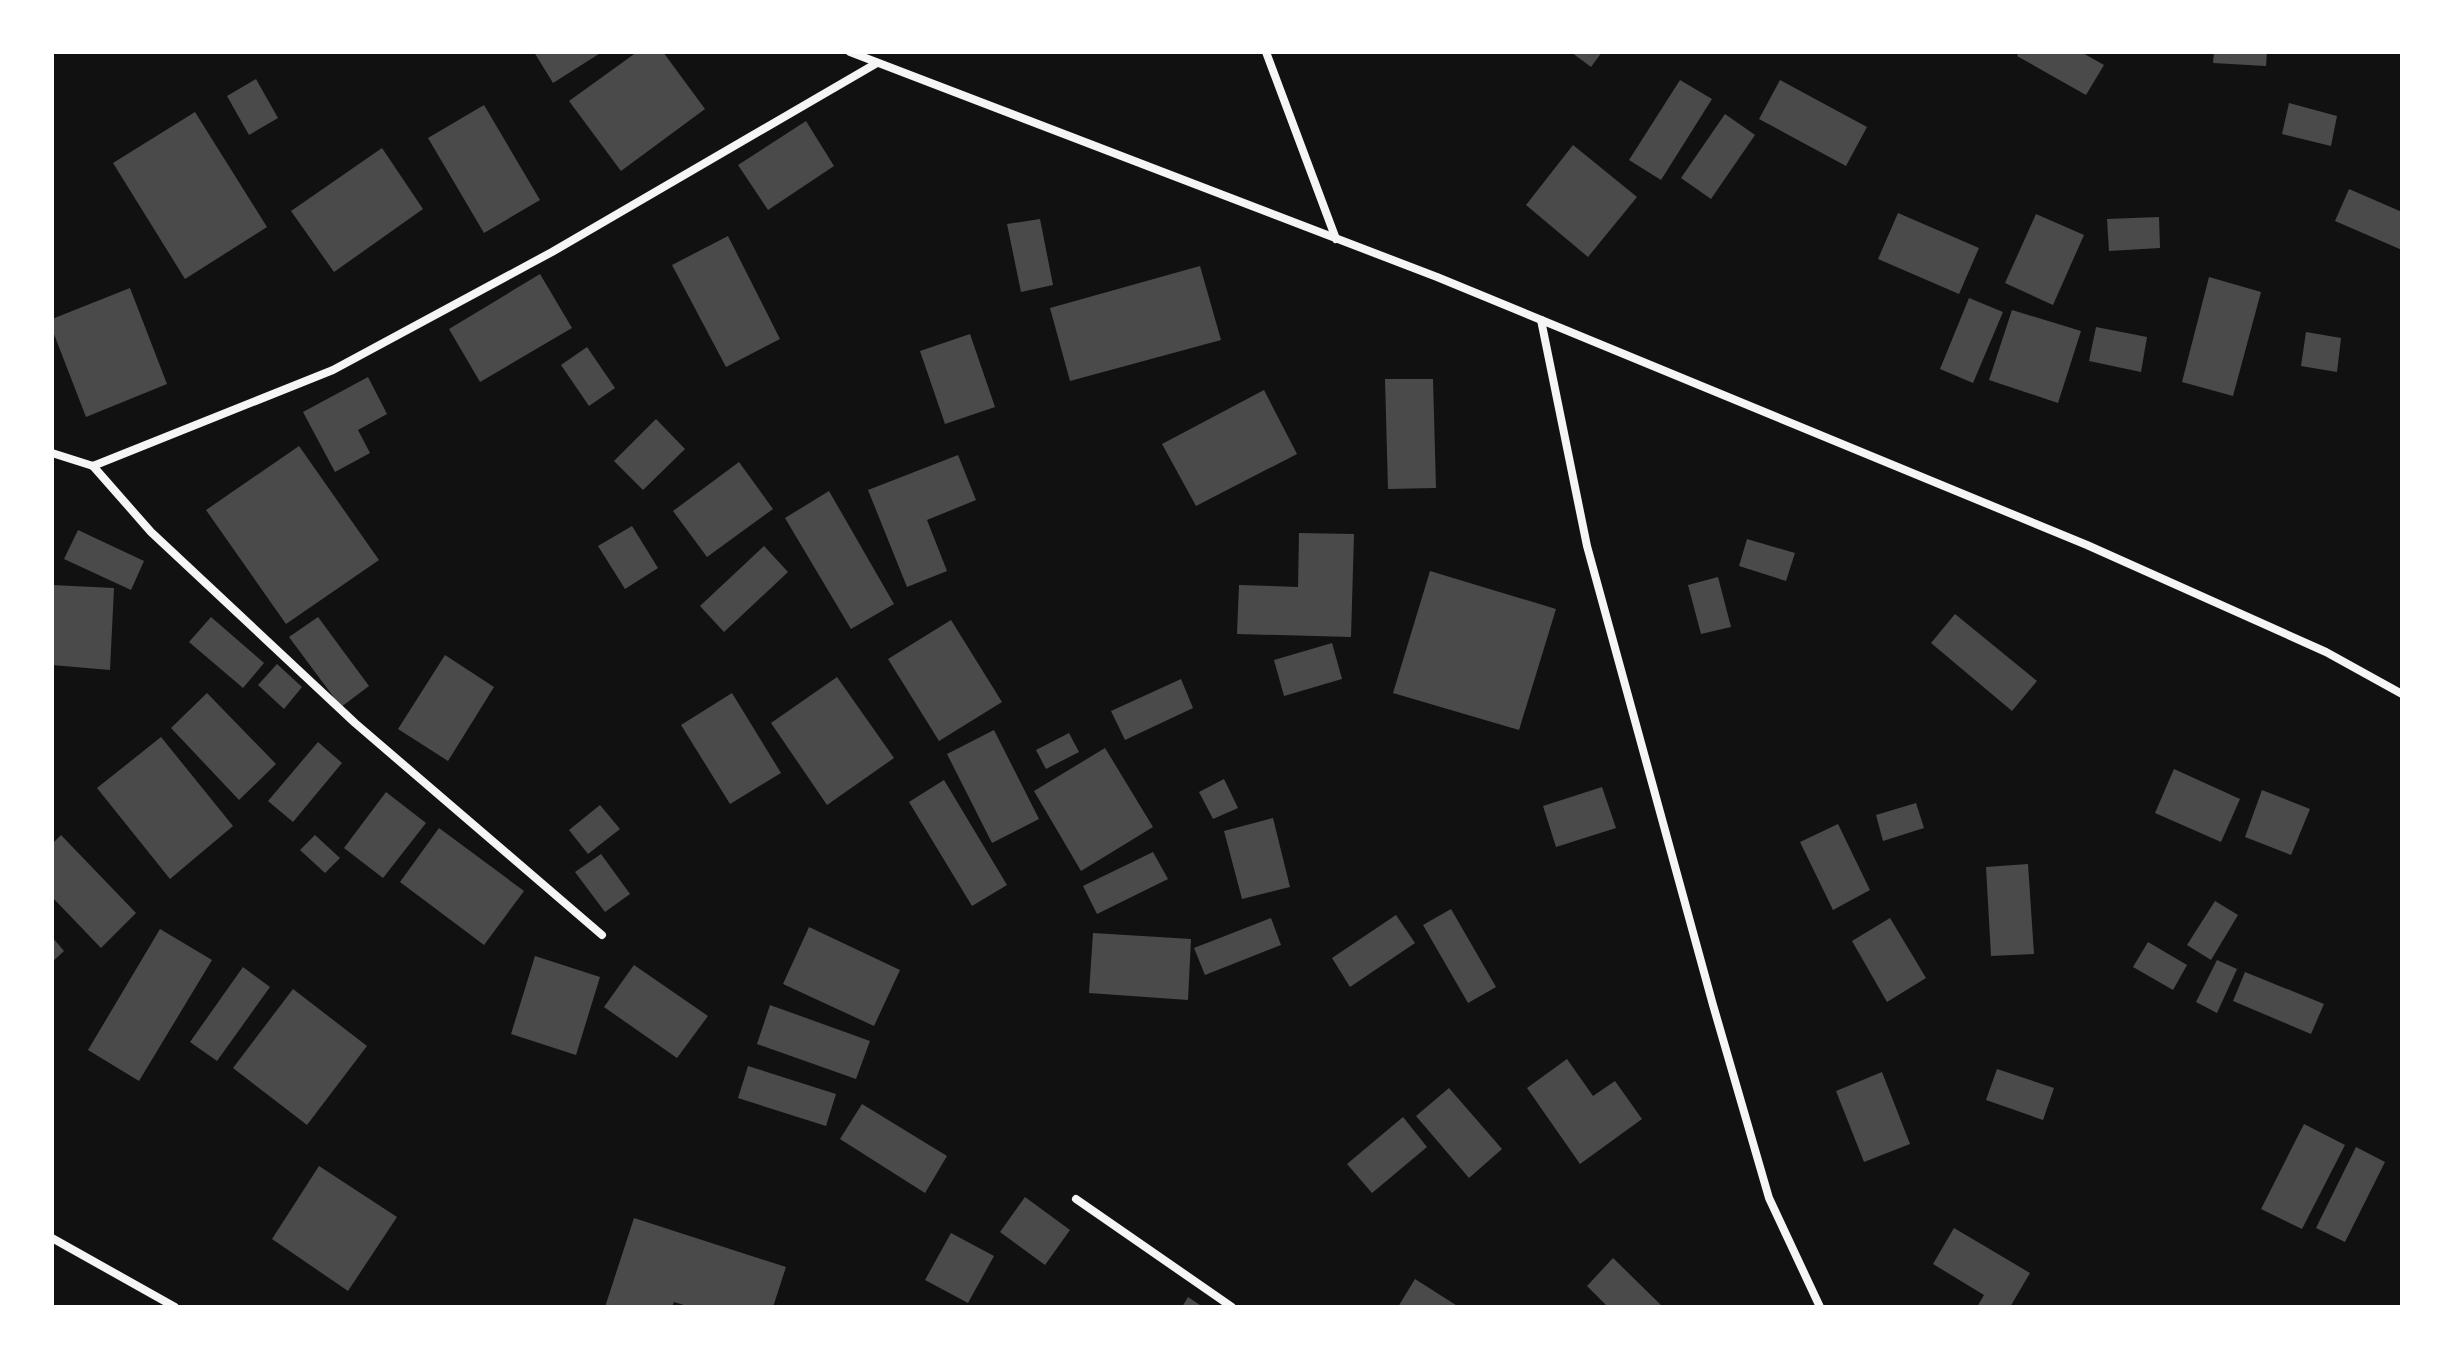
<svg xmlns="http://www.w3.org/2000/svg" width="2454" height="1359" font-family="'Zilla Slab',serif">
<rect width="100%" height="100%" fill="#111"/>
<g fill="#4a4a4a">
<path d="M534 52H602L553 83Z"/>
<path d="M637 52H663L705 109 621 171 569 101Z"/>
<path d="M1571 52H1602L1591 67Z"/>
<path d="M2019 52H2081L2104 65 2086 95 2017 56Z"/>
<path d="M2214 52H2267L2266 66 2213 63Z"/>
<path d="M256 79 278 118 249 135 227 96Z"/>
<path d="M1680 80 1712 99 1661 180 1629 160Z"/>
<path d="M1780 80 1867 127 1846 166 1759 119Z"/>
<path d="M2289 103 2337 116 2331 146 2282 134Z"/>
<path d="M484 105 540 200 484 233 428 138Z"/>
<path d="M195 112 267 227 185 279 113 163Z"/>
<path d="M1725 114 1755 135 1711 199 1681 178Z"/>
<path d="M806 121 834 166 768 210 738 165Z"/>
<path d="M1573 145 1637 197 1588 257 1526 205Z"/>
<path d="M382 148 423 209 334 272 291 211Z"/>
<path d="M2349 189 2402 212V250L2335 221Z"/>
<path d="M1898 213 1979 248 1959 294 1878 259Z"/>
<path d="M2036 214 2084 235 2053 305 2005 283Z"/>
<path d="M2159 217 2160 248 2109 251 2107 219Z"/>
<path d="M1040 219 1053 285 1021 292 1007 224Z"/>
<path d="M728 236 780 339 726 367 672 265Z"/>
<path d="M1200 266 1221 340 1070 381 1050 308Z"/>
<path d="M540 274 572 328 480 382 449 329Z"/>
<path d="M2209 277 2261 292 2233 396 2182 382Z"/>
<path d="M130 288 167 384 86 417 52 329V319Z"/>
<path d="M1969 298 2003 312 1973 383 1940 369Z"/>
<path d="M2012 310 2081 331 2058 403 1989 380Z"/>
<path d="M2096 327 2147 337 2141 372 2089 361Z"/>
<path d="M2306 332 2341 338 2337 372 2301 366Z"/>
<path d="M970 334 995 407 945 424 920 351Z"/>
<path d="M587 347 615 388 589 406 561 365Z"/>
<path d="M368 377 387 414 358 430 370 453 335 472 303 412Z"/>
<path d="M1385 379H1433L1436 488 1388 489Z"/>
<path d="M1264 390 1297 454 1196 506 1162 444Z"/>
<path d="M656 419 685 449 643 490 614 461Z"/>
<path d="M299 446 379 560 286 624 206 510Z"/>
<path d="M958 455 976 500 927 520 947 571 907 587 868 490Z"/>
<path d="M739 462 773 509 707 557 673 511Z"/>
<path d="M829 491 894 604 851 629 785 518Z"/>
<path d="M632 526 658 568 625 589 598 546Z"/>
<path d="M78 530 144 561 131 590 64 559Z"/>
<path d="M1299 533 1354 534 1351 637 1237 634 1239 585 1298 587Z"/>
<path d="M1747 539 1795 553 1786 581 1739 566Z"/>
<path d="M764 546 788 572 724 632 700 606Z"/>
<path d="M1430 571 1556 609 1519 730 1393 693Z"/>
<path d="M1718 577 1731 627 1701 634 1688 585Z"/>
<path d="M52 585 114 588 110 670 52 665Z"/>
<path d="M1955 614 2037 681 2012 711 1931 643Z"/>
<path d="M211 617 264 663 243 688 189 642Z"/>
<path d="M318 617 369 686 341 707 289 637Z"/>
<path d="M951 620 1002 702 939 741 888 659Z"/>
<path d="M1332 643 1342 679 1284 696 1274 660Z"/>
<path d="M445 655 494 687 448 761 398 729Z"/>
<path d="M277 664 302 687 284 709 258 685Z"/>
<path d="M837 677 894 758 827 805 771 723Z"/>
<path d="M1181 679 1193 708 1125 740 1111 711Z"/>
<path d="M207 693 276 764 239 800 171 728Z"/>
<path d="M732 693 781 773 730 804 681 725Z"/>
<path d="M994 730 1039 819 992 843 947 754Z"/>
<path d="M1069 733 1079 752 1046 769 1036 750Z"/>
<path d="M161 737 233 826 170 879 97 788Z"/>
<path d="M318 742 342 763 293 822 268 801Z"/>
<path d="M1105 748 1153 827 1081 871 1034 791Z"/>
<path d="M2174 769 2240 799 2221 842 2155 813Z"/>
<path d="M1224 779 1238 808 1213 819 1199 792Z"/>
<path d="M944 780 1007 885 972 906 909 802Z"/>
<path d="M1602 787 1616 828 1556 847 1543 806Z"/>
<path d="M2262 790 2310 809 2291 855 2245 837Z"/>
<path d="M386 792 426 823 383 878 344 848Z"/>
<path d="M1916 803 1924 828 1883 841 1876 815Z"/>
<path d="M600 805 620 829 588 854 569 830Z"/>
<path d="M1273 818 1290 887 1242 899 1224 831Z"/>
<path d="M1838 824 1870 890 1833 910 1800 842Z"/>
<path d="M439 828 524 891 484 945 400 882Z"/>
<path d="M61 835 136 913 101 948 52 897V844Z"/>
<path d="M315 835 340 858 325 873 300 850Z"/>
<path d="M1153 852 1168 879 1097 914 1083 886Z"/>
<path d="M601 854 630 894 605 912 575 872Z"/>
<path d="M2028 864 2034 954 1991 956 1986 867Z"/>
<path d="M2215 901 2238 915 2211 960 2187 945Z"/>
<path d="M1451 909 1496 987 1468 1003 1423 925Z"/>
<path d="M1396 915 1415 943 1350 987 1332 958Z"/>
<path d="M1271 918 1281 945 1205 975 1194 948Z"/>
<path d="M1890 918 1926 978 1887 1002 1852 941Z"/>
<path d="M809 927 900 970 874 1026 783 984Z"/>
<path d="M160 929 212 960 139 1081 88 1050Z"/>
<path d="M1093 933 1191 939 1188 1000 1089 993Z"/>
<path d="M52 937 64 951 52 962Z"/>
<path d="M2148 942 2187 965 2173 990 2133 967Z"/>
<path d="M535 956 600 977 576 1055 511 1034Z"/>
<path d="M2217 960 2237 969 2217 1013 2196 1002Z"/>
<path d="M634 965 708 1016 677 1058 604 1007Z"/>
<path d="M243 967 270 987 217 1061 190 1042Z"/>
<path d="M2245 972 2324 1004 2311 1034 2233 1001Z"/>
<path d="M293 989 367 1046 307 1125 233 1068Z"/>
<path d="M770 1005 870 1041 856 1079 757 1044Z"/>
<path d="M1567 1059 1593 1096 1615 1081 1642 1119 1580 1164 1527 1088Z"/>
<path d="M748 1066 836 1094 826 1126 738 1098Z"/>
<path d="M1997 1069 2054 1088 2043 1120 1986 1100Z"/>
<path d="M1882 1072 1910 1144 1864 1162 1836 1091Z"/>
<path d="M1449 1088 1502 1149 1469 1178 1416 1116Z"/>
<path d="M862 1104 947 1156 925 1193 840 1139Z"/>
<path d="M1403 1117 1427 1147 1372 1193 1347 1164Z"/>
<path d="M2304 1124 2345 1145 2302 1229 2261 1209Z"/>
<path d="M2356 1147 2385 1162 2345 1242 2316 1228Z"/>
<path d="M319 1166 397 1217 348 1291 272 1239Z"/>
<path d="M1025 1197 1070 1230 1045 1265 1000 1232Z"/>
<path d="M634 1218 786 1267 773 1307H690L674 1302 672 1307H605Z"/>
<path d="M1954 1228 2030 1273 2010 1307H1977L1984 1295 1933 1264Z"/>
<path d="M951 1233 994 1256 968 1303 925 1280Z"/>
<path d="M1613 1258 1663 1307H1608L1587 1286Z"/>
<path d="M1415 1279 1459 1307H1398Z"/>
<path d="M1188 1297 1203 1307H1182Z"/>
</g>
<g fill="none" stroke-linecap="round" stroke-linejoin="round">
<g stroke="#f5f5f5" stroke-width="8">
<path d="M850 52 1437 277 2087 545 2326 652 2402 694"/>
<path d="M1266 52 1336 239"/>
<path d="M1541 320 1587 546 1713 1005 1769 1198 1820 1307"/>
<path d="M52 453 93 466 333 370 552 252 877 63"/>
<path d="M93 466 151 532 355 723 602 935"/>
<path d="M1076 1199 1232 1307"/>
<path d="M52 1238 175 1307"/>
</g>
</g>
<rect width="2454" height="1359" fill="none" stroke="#ffffff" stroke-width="108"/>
</svg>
